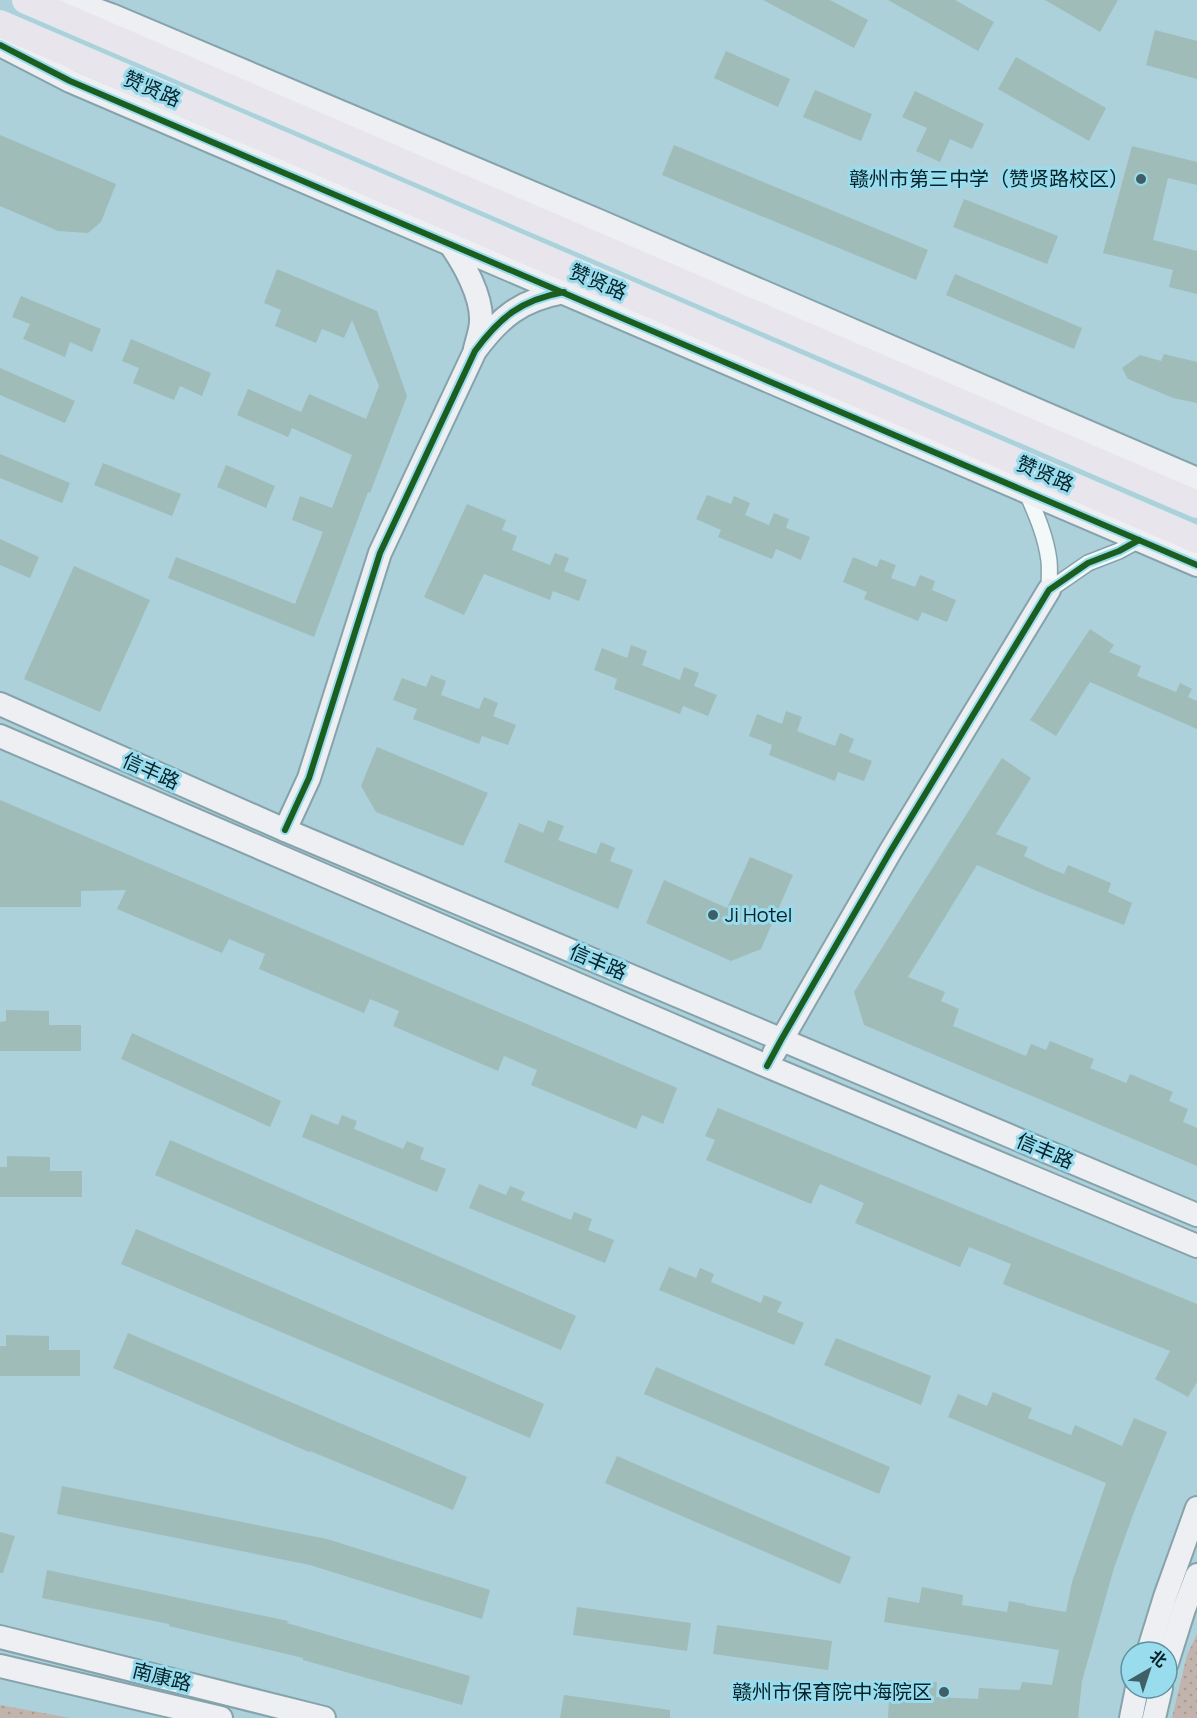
<svg xmlns="http://www.w3.org/2000/svg" width="1197" height="1718" font-family="Manrope,'Noto Sans SC',sans-serif">
<defs>
<pattern id="grass-dots" width="8" height="8" patternUnits="userSpaceOnUse" patternTransform="scale(1.5)"><rect width="8" height="8" fill="#c3b3ad"/><path d="M2 2h.1M6 6h.1" fill="none" stroke="#a69a95" stroke-width="1.8" stroke-linecap="round"/></pattern>
</defs>
<rect width="100%" height="100%" fill="#acd1da"/>
<g fill="url(#grass-dots)">
<path d="M1197 1634V1718H1172L1187 1655Z"/>
<path d="M0 1705 70 1718H0Z"/>
</g>
<g fill="#9fbcb8">
<path d="M763 0H830L868 20 854 48Z"/>
<path d="M888 0H955L994 22 978 51Z"/>
<path d="M1045 0H1118L1100 32Z"/>
<path d="M1155 30 1197 41V79L1146 65Z"/>
<path d="M726 51 790 79 778 107 714 78Z"/>
<path d="M1016 57 1106 108 1089 141 998 89Z"/>
<path d="M815 90 872 114 861 141 803 117Z"/>
<path d="M915 91 984 124 972 149 950 139 940 162 916 151 927 128 902 117Z"/>
<path d="M0 135 116 184 101 222 88 233 58 231 0 206Z"/>
<path d="M674 145 928 250 916 280 662 175Z"/>
<path d="M1132 146 1197 162V185L1168 178 1153 240 1197 251V294L1169 287 1173 270 1103 253Z"/>
<path d="M964 199 1058 236 1047 264 953 227Z"/>
<path d="M277 269 377 311 407 396 370 493 368 492 314 637 168 578 176 557 295 604 323 532 292 520 300 496 332 508 352 455 292 428 288 437 237 415 248 389 301 412 309 394 366 419 379 386 352 320 344 338 322 329 316 343 275 326 281 310 264 303Z"/>
<path d="M955 274 1082 328 1074 349 946 295Z"/>
<path d="M21 296 101 329 92 352 70 342 65 357 23 339 30 324 12 317Z"/>
<path d="M131 339 211 373 202 396 180 386 174 400 133 383 139 368 122 361Z"/>
<path d="M1164 354 1197 362V403L1173 398 1128 379 1122 368 1140 355 1161 361Z"/>
<path d="M0 368 75 401 65 423 0 395Z"/>
<path d="M0 454 70 483 62 503 0 478Z"/>
<path d="M103 463 181 494 172 516 94 485Z"/>
<path d="M226 465 275 486 266 508 217 487Z"/>
<path d="M707 495 731 504 734 496 750 503 745 515 769 525 774 513 789 519 786 528 810 537 801 560 776 549 772 559 718 537 721 530 696 519Z"/>
<path d="M467 504 506 520 502 530 517 536 512 550 550 565 555 553 569 558 564 571 587 580 579 601 553 591 550 600 484 574 464 615 424 597Z"/>
<path d="M0 539 39 557 30 578 0 565Z"/>
<path d="M853 557 877 567 880 559 896 565 891 578 915 587 920 575 935 581 932 590 956 600 947 622 922 612 918 621 864 599 867 592 843 582Z"/>
<path d="M74 566 150 600 100 712 24 679Z"/>
<path d="M1090 629 1114 645 1109 652 1141 666 1137 676 1176 692 1180 683 1192 689 1188 697 1197 701V729L1090 682 1056 736 1030 720Z"/>
<path d="M631 645 647 651 642 665 680 680 684 667 699 673 694 686 717 695 708 716 683 706 680 714 614 689 617 679 594 670 602 648 627 658Z"/>
<path d="M431 675 446 681 441 695 479 709 484 697 498 703 493 716 516 725 508 745 482 736 479 744 413 719 417 709 393 700 402 678 426 687Z"/>
<path d="M786 711 802 717 797 731 835 746 840 733 854 739 849 752 872 761 864 781 838 772 835 781 769 755 772 745 749 736 757 714 782 724Z"/>
<path d="M377 747 488 793 463 846 376 812 361 786Z"/>
<path d="M1002 758 1031 778 996 834 1028 847 1024 856 1049 868 1064 874 1068 865 1111 883 1108 892 1132 903 1124 925 1039 892 977 865 908 977 945 992 941 1001 959 1009 953 1026 1026 1056 1031 1044 1046 1050 1050 1041 1094 1059 1090 1068 1107 1075 1126 1083 1130 1074 1173 1092 1169 1101 1188 1109 1183 1122 1197 1128V1166L864 1025 854 992Z"/>
<path d="M0 800 677 1088 663 1124 642 1115 636 1129 531 1085 537 1070 504 1056 498 1071 393 1026 399 1011 370 999 364 1013 259 969 265 954 229 939 222 953 117 909 126 890 81 891V907H0Z"/>
<path d="M548 820 564 826 558 840 596 854 601 842 615 848 610 861 633 870 618 909 504 862 519 823 543 833Z"/>
<path d="M750 857 793 875 761 949 731 961 646 923 664 880 727 908Z"/>
<path d="M6 1010 49 1011V1025H81V1051H0V1022L6 1021Z"/>
<path d="M132 1033 281 1101 270 1127 121 1059Z"/>
<path d="M718 1108 1197 1304V1382L1188 1397 1155 1379 1170 1351 1003 1284 1011 1264 969 1247 960 1267 855 1223 864 1203 820 1184 811 1204 706 1160 715 1140 705 1136Z"/>
<path d="M311 1114 338 1125 342 1115 357 1121 354 1129 403 1149 407 1141 424 1148 420 1159 446 1169 437 1192 302 1137Z"/>
<path d="M170 1140 576 1316 561 1350 155 1175Z"/>
<path d="M7 1156 50 1157V1171H82V1197H0V1167H7Z"/>
<path d="M479 1184 506 1195 510 1186 525 1192 521 1200 571 1220 574 1212 592 1219 588 1230 614 1240 605 1263 469 1208Z"/>
<path d="M136 1229 544 1404 530 1438 121 1264Z"/>
<path d="M669 1267 696 1278 700 1268 714 1274 711 1282 761 1303 764 1295 782 1302 777 1312 804 1323 794 1345 659 1290Z"/>
<path d="M128 1333 467 1477 453 1510 310 1451 309 1452 113 1368Z"/>
<path d="M6 1335 49 1336V1350H80V1376H0V1346H6Z"/>
<path d="M836 1338 931 1376 921 1405 824 1365Z"/>
<path d="M656 1367 890 1467 879 1494 644 1394Z"/>
<path d="M993 1392 1032 1408 1028 1418 1071 1435 1075 1425 1122 1446 1134 1418 1167 1432 1134 1512 1114 1568 1082 1681 1078 1718H888L890 1680 937 1682 936 1697 978 1699 979 1688 1020 1690 1022 1682 1052 1685 1059 1650 884 1622 888 1597 919 1603 922 1587 963 1595 962 1605 1007 1612 1009 1601 1026 1604 1025 1605 1066 1612 1072 1582 1106 1483 948 1417 958 1394 987 1406Z"/>
<path d="M617 1456 851 1557 840 1584 605 1483Z"/>
<path d="M62 1486 327 1539 490 1590 482 1619 310 1565 57 1514Z"/>
<path d="M0 1532 15 1536 3 1573H0Z"/>
<path d="M47 1570 288 1621 287 1623 470 1676 462 1705 303 1660V1658L169 1626V1624L42 1598Z"/>
<path d="M577 1607 691 1623 687 1651 573 1635Z"/>
<path d="M717 1625 832 1641 828 1670 713 1654Z"/>
<path d="M564 1695 670 1710V1718H560Z"/>
</g>
<g fill="none" stroke-linecap="round" stroke-linejoin="round">
<defs>
<g id="street">
<path d="M1026 491C1036 514 1046 536 1049 561 1050 570 1049 581 1049 590"/>
<path d="M1049 590 1088 563 1119 551 1139 540"/>
</g>
<g id="secondary">
<path d="M69 0 111 15 599 221 1197 479"/>
<path d="M0 45 70 81 1197 565"/>
<path d="M450 244C464 264 482 296 481 321 481 330 477 340 475 349"/>
<path d="M0 704 285 830 1197 1215"/>
<path d="M0 736 767 1066 1197 1246"/>
<path d="M285 830 309 778 380 553 475 351C500 317 521 300 564 292"/>
<path d="M774 1053 890 852 1049 590"/>
<path d="M0 1637 324 1718"/>
<path d="M1148 1652 1165 1597 1197 1508"/>
<path d="M1167 1663 1184 1609 1197 1575"/>
<path d="M0 1666 221 1718"/>
<path d="M1131 1718 1137 1688"/>
<path d="M1154 1718 1161 1688"/>
</g>
<g id="primary">
<path d="M26 0 1197 504"/>
<path d="M0 24 1197 540"/>
</g>
</defs>
<use href="#street" stroke="#86a3ab" stroke-width="18"/>
<use href="#secondary" stroke="#86a3ab" stroke-width="26"/>
<use href="#primary" stroke="#daeaee" stroke-width="28"/>
<use href="#street" stroke="#f3f8f9" stroke-width="15"/>
<use href="#secondary" stroke="#edeff3" stroke-width="22"/>
<use href="#primary" stroke="#e8e5ed" stroke-width="26"/>
<defs>
<g id="cycleway">
<path d="M0 45 70 81 1197 565"/>
<path d="M285 830 309 778 380 553 475 351C500 317 521 300 564 292"/>
<path d="M767 1066 781 1040 890 852 1049 590 1088 563 1119 551 1139 540"/>
</g>
</defs>
<use href="#cycleway" stroke="#98dcee" stroke-width="10"/>
<use href="#cycleway" stroke="#1b5e20" stroke-width="6"/>
</g>
<g fill="#3f5f67" stroke="#98dcee" stroke-width="2">
<circle cx="1141" cy="179" r="6"/>
<circle cx="713" cy="915" r="6"/>
<circle cx="944" cy="1692" r="6"/>
</g>
<g text-anchor="middle" stroke-width="6" stroke-linejoin="round" paint-order="stroke">
<g font-size="20" fill="#052229" stroke="#98dcee">
<text transform="translate(152 89) rotate(23)" y="7">赞贤路</text>
<text transform="translate(598 282) rotate(23)" y="7">赞贤路</text>
<text transform="translate(1045 474) rotate(23)" y="7">赞贤路</text>
<text transform="translate(151 771) rotate(24)" y="7">信丰路</text>
<text transform="translate(598 962) rotate(23)" y="7">信丰路</text>
<text transform="translate(1045 1151) rotate(23)" y="7">信丰路</text>
<text transform="translate(162 1677) rotate(14)" y="7">南康路</text>
</g>
<g font-size="20" fill="#052229" stroke="#98dcee" text-anchor="end">
<text x="1129" y="186">赣州市第三中学（赞贤路校区）</text>
<text x="725" y="922" text-anchor="start">Ji Hotel</text>
<text x="932" y="1699">赣州市保育院中海院区</text>
</g>
</g>
<g transform="translate(1149 1670) rotate(39)"><circle r="28" fill="#98dcee" stroke="#5d929f" stroke-width="1.5"/>
<path d="M0-4.5L10 22L0 15L-10 22Z" fill="#3f5f67"/>
<text y="-9" font-size="16" font-weight="bold" text-anchor="middle" fill="#052229">北</text>
</g>
</svg>
